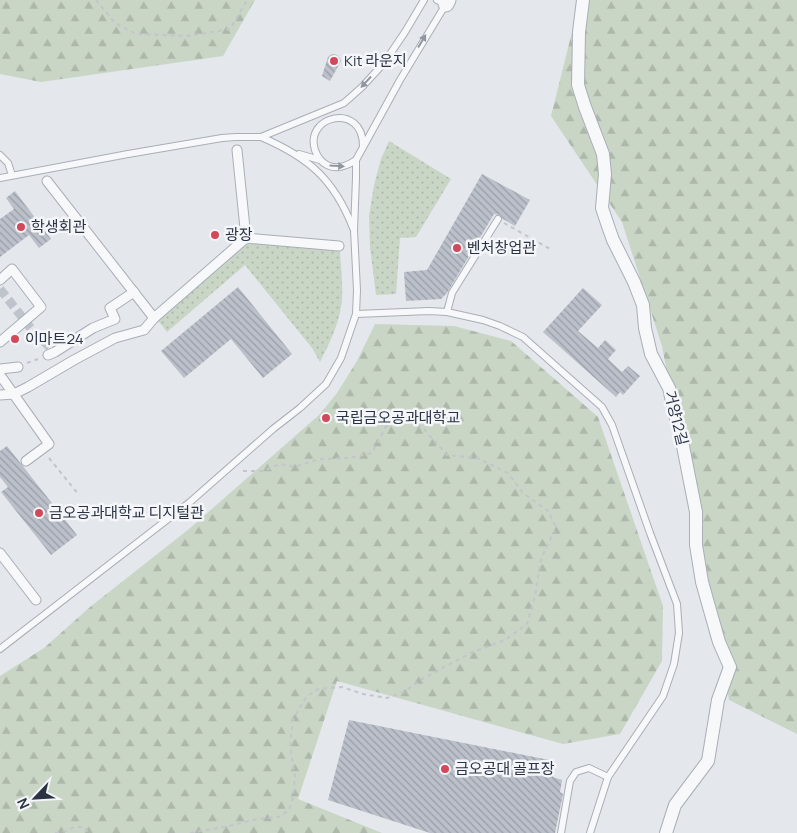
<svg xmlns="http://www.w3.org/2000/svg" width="797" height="833" font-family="Manrope,'Noto Sans KR',sans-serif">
<defs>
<pattern id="forest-firs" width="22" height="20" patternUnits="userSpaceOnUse" patternTransform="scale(1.25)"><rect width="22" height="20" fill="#c9d6c5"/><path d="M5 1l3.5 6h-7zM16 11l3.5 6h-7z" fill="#adb8ab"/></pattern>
<pattern id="park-dots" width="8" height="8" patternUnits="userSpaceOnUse" patternTransform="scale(1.25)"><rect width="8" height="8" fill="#c9d6c5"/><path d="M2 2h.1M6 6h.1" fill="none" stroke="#adb8ab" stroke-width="1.8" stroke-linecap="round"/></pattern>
<pattern id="building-back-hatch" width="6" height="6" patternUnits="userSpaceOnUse" patternTransform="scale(1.25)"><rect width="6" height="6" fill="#bbc0ca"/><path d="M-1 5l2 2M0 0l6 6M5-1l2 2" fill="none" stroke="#989da6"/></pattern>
</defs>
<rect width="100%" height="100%" fill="#e4e7ec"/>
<g fill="url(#forest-firs)">
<path d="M0 0H255L223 56 41 82 0 74Z"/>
<path d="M580 0H797V734L729 700 662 346 622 222 551 116Z"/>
<path d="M375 324 454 326 511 341 598 417 663 606 662 661 620 734 563 744 337 681 298 799 382 833H0V676L44 648 90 607 189 529 319 415 337 393 357 361Z"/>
</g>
<g fill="url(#park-dots)">
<path d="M389 141 451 179 416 237 400 238 396 294 376 295 370 247 369 216 374 185 381 159Z"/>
<path d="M248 241 338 250 340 252C341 270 344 289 341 307 338 326 329 344 320 362L312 348 245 265 167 332 156 318Z"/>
</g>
<g fill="url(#building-back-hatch)">
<path d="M334 54 337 55 340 58 341 61 330 81 322 76 328 57 330 55Z"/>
<path d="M482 174 530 200 515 226 503 219 500 215 494 214 447 293 441 299 406 301 404 272 427 270Z"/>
<path d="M15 191 51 239 39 248 29 235 0 257V219L14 209 6 198Z"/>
<path d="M238 287 292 354 263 378 231 339 184 378 161 351Z"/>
<path d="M583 288 602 305 578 331 598 348 605 340 616 350 608 359 622 372 628 366 640 376 623 395 620 392 616 397 543 332Z"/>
<path d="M7 446 77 535 51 555 1 492 8 487 0 477V451Z"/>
<path d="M349 720 554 761 553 777 562 780 560 792 563 794 555 833H430L328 800Z"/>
</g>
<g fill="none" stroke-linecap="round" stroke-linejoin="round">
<path stroke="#bfc3cb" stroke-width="9" stroke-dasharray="9 4.5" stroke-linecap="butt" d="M0 289 33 331 55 352"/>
<defs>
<g id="service">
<path d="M261 137C308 157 334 179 353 228"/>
<path d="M363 146C363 102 304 115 315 150 317 156 321 162 327 165 337 170 347 166 356 160L400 80 446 4 437 0"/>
<path d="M299 154 320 160"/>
<path d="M0 155 8 163 12 175"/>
<path d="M0 178 128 154 222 138 236 137H261L344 103 362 87 384 63 405 32 424 0"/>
<path d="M447 312 452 293 498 219"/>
<path d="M356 314 429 311 447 312 483 320 500 326 523 337 602 407 612 425 650 533 677 604 679 633 674 664 663 696 608 777 590 833"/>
<path d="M0 649 190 502 273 429 300 408 326 384 341 358 356 314 357 290 354 230 356 178V160"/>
<path d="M561 833 570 781 576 772 589 768 608 777"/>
</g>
<g id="pedestrian">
<path d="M237 150 246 238"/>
<path d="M47 181 154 318"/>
<path d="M0 280 12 269 41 307 0 342"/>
<path d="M48 355 55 352 93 328 115 319 110 308 134 292"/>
<path d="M0 369 18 367"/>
<path d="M0 375 49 444 26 461"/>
<path d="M0 395 14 394 28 387 74 360 115 338 144 330 154 318 246 238 339 246"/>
<path d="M0 553 36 600"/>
</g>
<path id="minor" d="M583 0 579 32 578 85 585 107 603 154 605 174 602 208 608 226 613 240 634 282 643 305 645 328 651 354 669 388 675 415 682 441 696 512V545L702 582 719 642 730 667 718 700 708 761 675 805 666 833"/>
<path id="tertiary" d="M446 4 448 0"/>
</defs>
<use href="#service" stroke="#a9aeb7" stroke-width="8"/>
<use href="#pedestrian" stroke="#a9aeb7" stroke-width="11"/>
<use href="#minor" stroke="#a9aeb7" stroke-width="14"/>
<use href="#tertiary" stroke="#a9aeb7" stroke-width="17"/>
<g stroke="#c2c5cb" stroke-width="2" stroke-dasharray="4 4" stroke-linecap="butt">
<path d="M96 0 115 23 136 34 188 36 230 29 247 0"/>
<path d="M504 223 552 250"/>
<path d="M27 363 38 359"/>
<path d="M49 458 79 495"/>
<path d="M55 833 66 831 74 827H84L89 833"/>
<path d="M190 833 229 826 257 819 279 817 289 810 293 797 295 777 290 745 293 720 306 697 318 689 342 687 363 694 387 698 404 692 422 679 473 652 505 640 527 624 535 596 541 559 556 527 548 511 523 493 508 473 477 458 447 455 423 428 402 417 390 419 372 453 349 458 319 459 294 467 280 464 263 471H242"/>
</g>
<use href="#service" stroke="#f7f8fa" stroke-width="6"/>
<use href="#pedestrian" stroke="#f7f8fa" stroke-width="9"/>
<use href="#minor" stroke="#f7f8fa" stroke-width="12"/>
<use href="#tertiary" stroke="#f7f8fa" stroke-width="15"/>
</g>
<defs><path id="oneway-solid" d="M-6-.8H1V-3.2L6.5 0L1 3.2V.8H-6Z" transform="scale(1.25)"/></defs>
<g fill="#9196a0">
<use href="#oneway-solid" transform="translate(422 41) rotate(-59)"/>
<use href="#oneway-solid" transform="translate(366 82) rotate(133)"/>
<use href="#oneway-solid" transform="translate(337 166) rotate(3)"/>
</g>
<g fill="#d1495b" stroke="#f4f6f9" stroke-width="2">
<circle cx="334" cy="61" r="5"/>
<circle cx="21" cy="227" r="5"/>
<circle cx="215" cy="235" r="5"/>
<circle cx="457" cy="248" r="5"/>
<circle cx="15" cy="339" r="5"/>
<circle cx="326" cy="418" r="5"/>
<circle cx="39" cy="513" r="5"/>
<circle cx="445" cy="769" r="5"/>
</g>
<g text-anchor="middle" stroke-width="5" stroke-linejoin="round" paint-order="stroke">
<g font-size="15" fill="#2b3445" stroke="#f4f6f9" text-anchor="start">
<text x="344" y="66">Kit 라운지</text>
<text x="31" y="232">학생회관</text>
<text x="225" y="240">광장</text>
<text x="467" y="253">벤처창업관</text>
<text x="25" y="344">이마트24</text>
<text x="336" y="423">국립금오공과대학교</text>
<text x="49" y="518">금오공과대학교 디지털관</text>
<text x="455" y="774">금오공대 골프장</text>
</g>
<g font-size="15" fill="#2b3445" stroke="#f4f6f9">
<text transform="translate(676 418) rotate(76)" y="5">거양12길</text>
</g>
</g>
<g transform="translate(35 798) rotate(245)" stroke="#f4f6f9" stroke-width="4" paint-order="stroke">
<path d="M0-4L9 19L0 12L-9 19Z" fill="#2b3445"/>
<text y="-8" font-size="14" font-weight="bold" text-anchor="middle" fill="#2b3445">N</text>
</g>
</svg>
